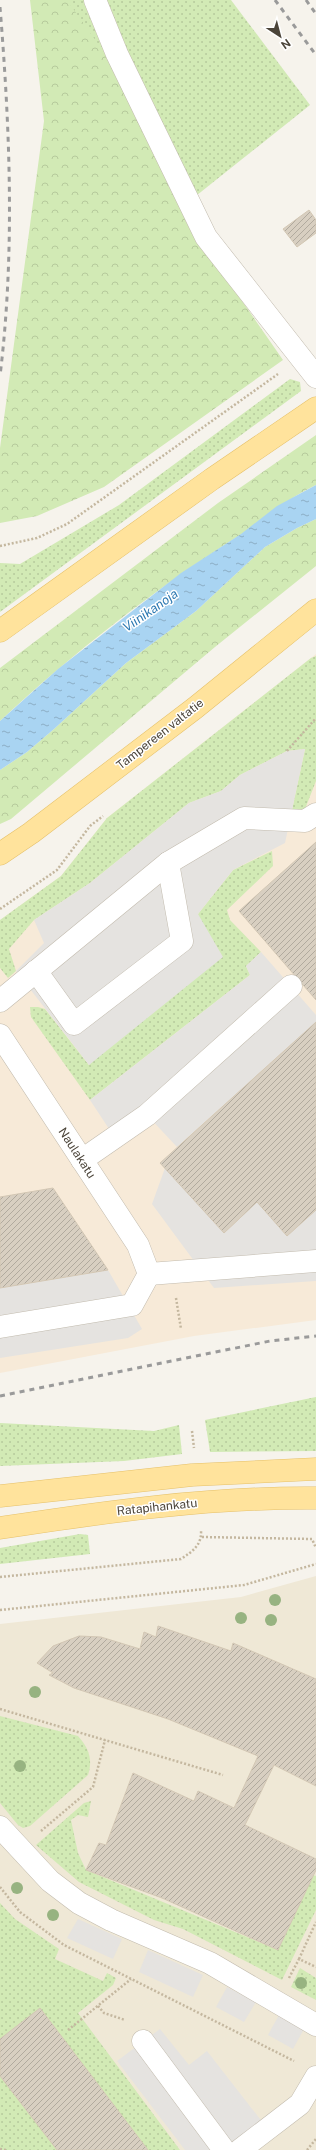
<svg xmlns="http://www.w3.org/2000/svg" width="316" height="2150" font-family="'Public Sans',sans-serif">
<defs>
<pattern id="green-dots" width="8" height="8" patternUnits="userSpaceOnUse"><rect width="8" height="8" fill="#d2eab5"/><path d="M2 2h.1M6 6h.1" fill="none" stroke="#b6ca9c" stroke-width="1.8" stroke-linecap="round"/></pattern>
<pattern id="forest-crowns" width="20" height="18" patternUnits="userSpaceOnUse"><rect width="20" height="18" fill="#d2eab5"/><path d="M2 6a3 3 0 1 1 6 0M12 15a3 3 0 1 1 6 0" fill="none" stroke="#b6ca9c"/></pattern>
<pattern id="water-ripples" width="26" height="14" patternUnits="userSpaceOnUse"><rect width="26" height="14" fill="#a9d4f2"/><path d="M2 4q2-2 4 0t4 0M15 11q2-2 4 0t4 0" fill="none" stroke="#8caec5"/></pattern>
<pattern id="building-hatch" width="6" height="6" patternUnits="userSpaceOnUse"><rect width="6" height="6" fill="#d8cfc1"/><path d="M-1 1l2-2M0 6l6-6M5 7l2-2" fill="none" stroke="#b1aa9e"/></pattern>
</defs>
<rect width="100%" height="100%" fill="#f6f3ec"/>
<path fill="#f7ead8" d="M316 654V1320L194 1336 0 1373V920L61 876 107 818Z"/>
<path fill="#efe8d6" d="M316 1576V2150H0V1624L241 1597Z"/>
<g fill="url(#green-dots)">
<path d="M39 0H231L310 105 167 219 45 113Z"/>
<path d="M290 379 300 382 301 391 0 612V563L20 564 119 505Z"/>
<path d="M316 656V781L305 809 296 813 292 810 305 749 287 751 240 775 221 791 189 803 90 883 34 920 9 949 16 971 8 978 0 968V920L61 876 107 818 311 658Z"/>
<path d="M272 851 273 866 227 910 230 920 261 952 246 966 250 975 90 1100 31 1017 30 1007H38L45 1009 89 1065 198 914 233 870Z"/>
<path d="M316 1397V1451L210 1452 205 1420Z"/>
<path d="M0 1423 154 1431 179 1425 182 1454 124 1461 0 1466Z"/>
<path d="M80 1534 88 1535 90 1554 0 1564V1548Z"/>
<path d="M0 1716 78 1736C89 1748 93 1760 88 1775L30 1826 23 1828 18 1825 0 1803Z"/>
<path d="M91 1801 88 1817 78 1815 71 1820 78 1853 86 1870 278 1950 313 1875 316 1876V1910L282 1980 183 1929 154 1920 79 1882 36 1845 84 1803Z"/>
<path d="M0 1903 15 1919 59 1949 55 1959 103 1981 107 1973 116 1978 113 1985 78 2013 180 2150H148L40 2009 0 2039Z"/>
<path d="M300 1968 316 1978V2000L291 1987Z"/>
<path d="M0 2076 57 2150H0Z"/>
</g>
<g fill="url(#forest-crowns)">
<path d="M30 0H67L118 72 206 249 283 360 104 487 37 516 0 523V448L44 121Z"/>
<path d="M316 435V485C288 498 266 518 240 535 155 589 74 652 0 721V668L218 503Z"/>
<path d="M316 519V566L215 647 11 819 0 824V770L27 752 54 729 126 663 196 611 265 547 297 528Z"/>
</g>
<g fill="#e5e3e0">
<path d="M305 749 285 843 233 870 198 914 223 957 89 1065 16 971 44 943 34 920 90 883 189 803 221 791 240 775 287 751Z"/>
<path d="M261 952 316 1015V1022L177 1147 147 1115 115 1138 90 1100 250 975 246 966Z"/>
<path d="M165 1168 224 1233 257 1202 287 1236 316 1210V1281L214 1288 152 1204Z"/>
<path d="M108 1270 142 1329 128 1338 0 1358V1288Z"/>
<path d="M78 1919 122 1939 113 1959 67 1938Z"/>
<path d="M148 1950 203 1975 193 1997 139 1972Z"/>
<path d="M227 1987 256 2002 244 2022 216 2007Z"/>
<path d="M279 2015 304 2029 293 2049 268 2035Z"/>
<path d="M160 2029 189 2065 207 2051 274 2137 257 2150H185L117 2061Z"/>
</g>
<path fill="url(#water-ripples)" d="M316 485V519L297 528 265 547 196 611 126 663 54 729 27 752 0 770V721L58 669 181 573 241 534 277 506Z"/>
<g fill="url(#building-hatch)" stroke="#d3c7b4">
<path d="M309 210 316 220V233L297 247 283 229Z"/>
<path d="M316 842V1000L239 911Z"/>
<path d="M316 1022V1210L287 1236 257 1202 224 1233 160 1163Z"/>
<path d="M53 1188 108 1270 0 1288V1197Z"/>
<path d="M158 1626 231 1651 233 1643 316 1679V1786L274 1765 245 1825 316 1859V1870L278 1950 162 1898 86 1870 99 1843 106 1845 133 1773 194 1801 198 1791 234 1808 258 1756 168 1719 74 1688 49 1675 53 1673 37 1663 53 1646 79 1636 101 1637 140 1649 144 1632 156 1637Z"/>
<path d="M40 2008 148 2150H57L0 2076V2039Z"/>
</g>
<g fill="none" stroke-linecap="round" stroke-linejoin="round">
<defs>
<g id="minor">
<path d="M95 0 117 54 206 237 316 377"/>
<path d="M36 971 74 1024 182 941 168 863"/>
<path d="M0 1001 168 863 244 818 305 821 316 814"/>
<path d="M0 1035 138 1245 149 1274"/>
<path d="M82 1160 147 1115 291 986"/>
<path d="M149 1274 316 1261"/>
<path d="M0 1327 132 1305 149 1274"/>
<path d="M0 1827 50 1881 79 1903 111 1920 210 1963 316 2025"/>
<path d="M143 2041 224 2150"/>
<path d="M240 2150 300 2104 316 2077"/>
</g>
<g id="major">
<path d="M0 631 212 479 316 408"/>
<path d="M0 854 31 833 195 708 316 610"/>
<path d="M0 1496 192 1475 316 1469"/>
<path d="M0 1528C104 1512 210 1497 316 1498"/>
</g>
</defs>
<use href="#minor" stroke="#c2bbae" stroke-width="23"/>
<use href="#major" stroke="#e6c16a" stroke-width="23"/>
<g stroke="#c4b79f" stroke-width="2.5" stroke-dasharray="2 2" stroke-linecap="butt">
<path d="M0 546 37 538 67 524 278 374"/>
<path d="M287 751 316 718"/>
<path d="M0 909 57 870 90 826 103 816"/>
<path d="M176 1298 181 1329"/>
<path d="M192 1431 194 1448"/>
<path d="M202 1537 312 1539 316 1548"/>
<path d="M0 1577 181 1559C193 1551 202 1545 201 1530"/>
<path d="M0 1610 244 1585 316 1564"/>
<path d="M0 1709 223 1775"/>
<path d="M41 1831 93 1787 105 1740"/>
<path d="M0 1887 20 1912 64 1945 294 2061"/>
<path d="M299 1959 316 1922"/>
<path d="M289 1978 299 1959 316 1967"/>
<path d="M98 2006 104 2013 125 2020"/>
<path d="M68 2030 131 1979"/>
<path d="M0 2149 6 2150"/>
<path d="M307 2150 316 2139"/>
</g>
<use href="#minor" stroke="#fff" stroke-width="22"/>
<use href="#major" stroke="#ffe39c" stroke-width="22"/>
<g stroke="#9a9a9a" stroke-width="3" stroke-dasharray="5 5" stroke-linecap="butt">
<path d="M275 0 316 55"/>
<path d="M306 0 316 14"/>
<path d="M0 7C10 130 15 253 0 376"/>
<path d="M0 1396 270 1341 316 1336"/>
</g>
</g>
<g fill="#97b381">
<circle cx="275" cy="1600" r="6"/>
<circle cx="241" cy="1618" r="6"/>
<circle cx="271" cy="1620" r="6"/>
<circle cx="35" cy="1692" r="6"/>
<circle cx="20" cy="1766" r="6"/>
<circle cx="17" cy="1888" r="6"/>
<circle cx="53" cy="1915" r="6"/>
<circle cx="301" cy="1983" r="6"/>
</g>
<g text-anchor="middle" stroke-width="3" stroke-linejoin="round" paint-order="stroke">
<g font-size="12" fill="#4b4439" stroke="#fff">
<text transform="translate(160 734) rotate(-38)" y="4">Tampereen valtatie</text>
<text transform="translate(77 1153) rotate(57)" y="4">Naulakatu</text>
<text transform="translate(157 1507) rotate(-6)" y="4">Ratapihankatu</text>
</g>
<g font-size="13" font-style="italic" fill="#2e7ab2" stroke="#fff">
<text transform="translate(150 610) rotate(-35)" y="5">Viinikanoja</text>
</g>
</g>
<g transform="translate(280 36) rotate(144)" stroke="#ffffff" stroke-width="3" paint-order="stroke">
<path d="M0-3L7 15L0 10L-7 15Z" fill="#4b4439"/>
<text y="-6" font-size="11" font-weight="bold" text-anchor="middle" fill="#4b4439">N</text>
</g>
</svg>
